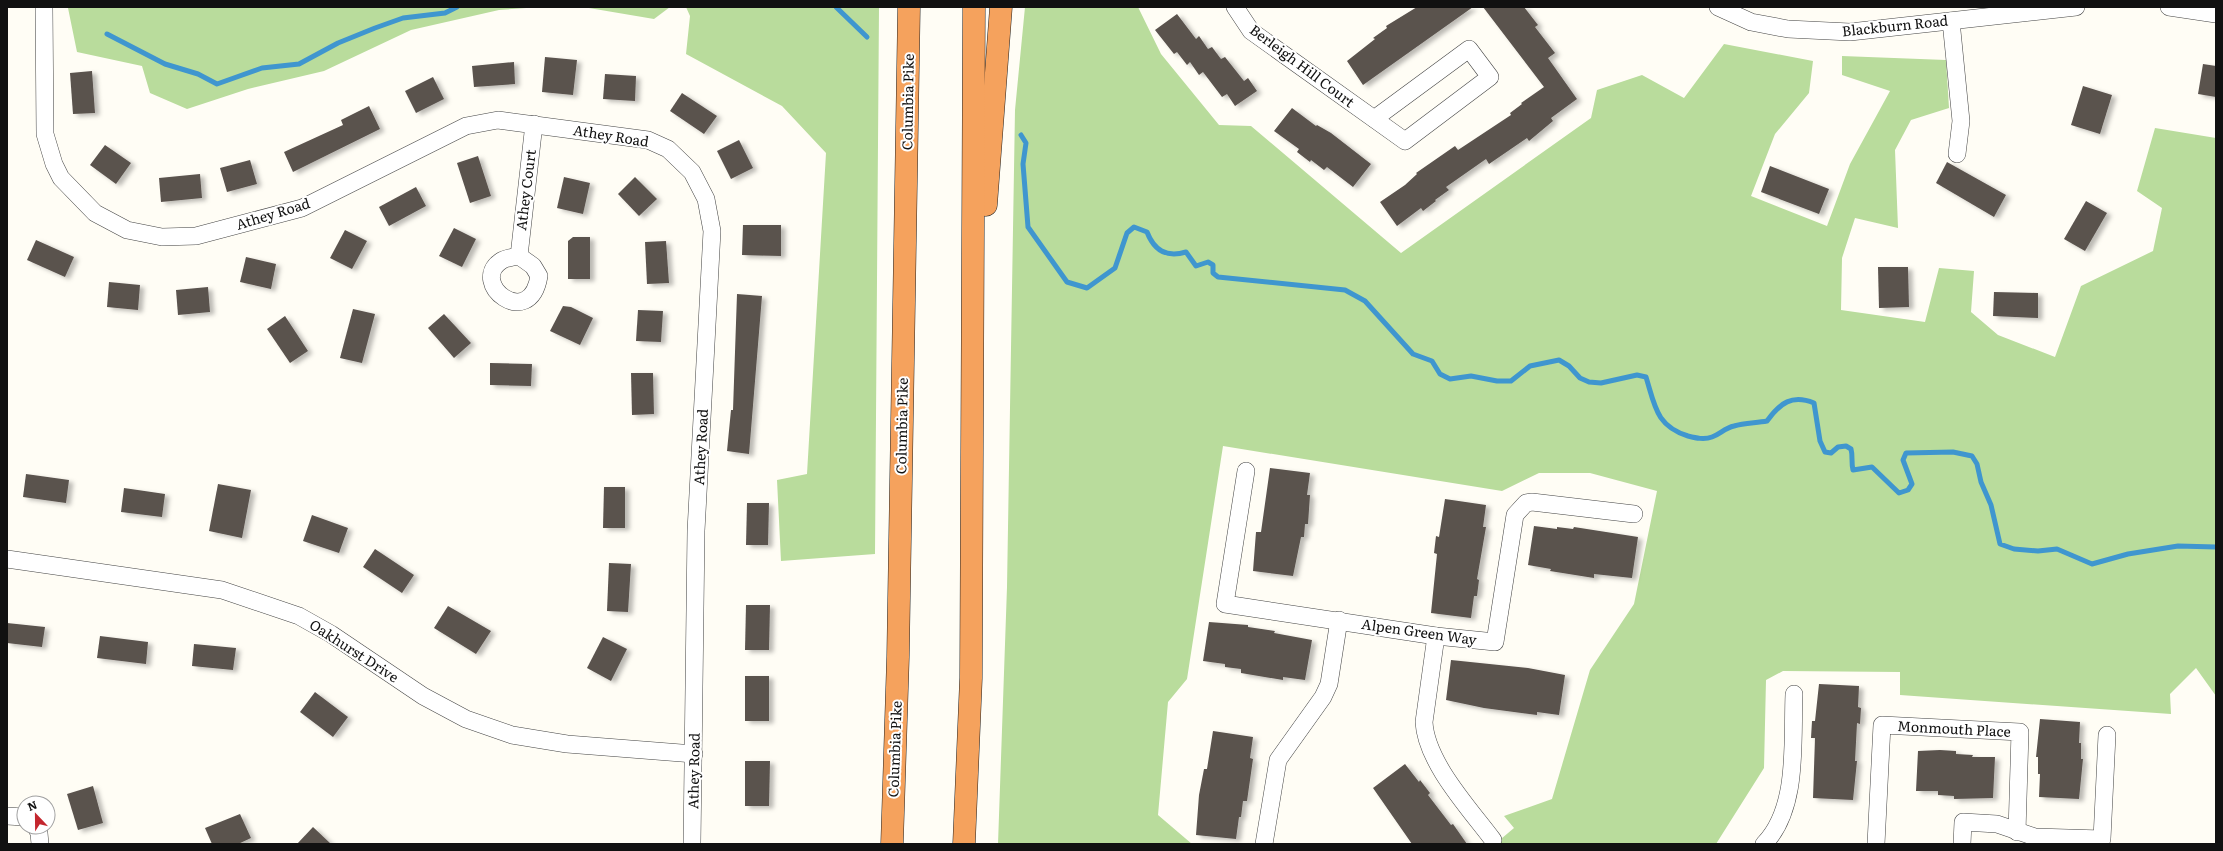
<svg xmlns="http://www.w3.org/2000/svg" width="2223" height="851" font-family="Literata,serif">
<defs>
<filter id="shadow"><feDropShadow dx="4.5" dy="2.5" stdDeviation="2" flood-color="#0004"/></filter>
</defs>
<rect width="100%" height="100%" fill="#fffdf5"/>
<g fill="#b9dc9c">
<path d="M76 7H541L499 10 411 30 324 71 248 89 187 109 150 93 142 66 77 52 68 8Z"/>
<path d="M583 7H670L654 19Z"/>
<path d="M686 7H879L875 554 781 561 777 480 807 474 826 153 782 106 686 54 690 16Z"/>
<path d="M1025 7H1138L1161 54 1219 125 1251 126 1401 253 1591 118 1597 90 1642 75 1684 98 1724 44 1813 61 1809 93 1775 134 1751 196 1827 226 1850 164 1890 91 1842 75V56L1946 60 1949 108 1911 120 1895 150 1898 228 1855 218 1842 258 1841 310 1925 322 1939 268 1974 271 1971 312 1998 335 2055 357 2081 286 2153 251 2162 208 2137 191 2155 128 2216 138V696L2196 668 2170 694 2171 714 1900 695V672L1783 671 1766 680 1764 768 1716 844H1495L1514 828 1504 816 1552 799 1590 670 1634 604 1657 491 1590 473H1539L1502 491 1223 446 1187 679 1168 702 1158 815 1192 844H998L1007 587 1015 110Z"/>
</g>
<g fill="none" stroke-linecap="round" stroke-linejoin="round">
<g stroke="#3f96cf" stroke-width="5">
<path d="M836 7 867 37"/>
<path d="M107 34 165 64 198 74 217 84 262 68 299 64 338 43 375 28 403 18 445 13 457 7"/>
<path d="M1021 135 1026 143 1023 164 1028 227 1067 282 1087 288 1115 268 1127 233 1134 227 1147 232C1154 250 1166 258 1186 252L1196 266 1208 262 1213 265V273L1218 277 1345 290 1365 301 1413 354 1432 361 1440 374 1450 379 1471 376 1497 381H1511L1530 366 1559 360 1569 366 1580 378 1589 382 1601 383 1637 375 1646 377C1655 406 1656 426 1688 436 1696 438 1704 440 1712 437 1720 434 1725 428 1734 426 1744 423 1756 423 1767 421 1780 403 1792 394 1814 403L1820 441 1825 452 1831 453 1838 447 1846 446 1851 449C1853 456 1851 462 1853 470L1872 467 1899 493 1908 490 1912 484 1903 460 1906 453 1953 452 1972 456 1977 464 1981 482 1991 505 2000 544 2014 549 2038 551 2057 549 2092 564 2128 554 2178 546 2216 547"/>
</g>
</g>
<g fill="#5a524d" filter="url(#shadow)">
<path d="M1417 7H1473L1363 85 1347 61 1375 39 1373 38 1387 28 1386 26Z"/>
<path d="M1483 7H1524L1538 25 1535 27 1555 53 1548 58 1577 99 1551 118 1553 121 1529 141 1527 138 1489 164 1486 159 1446 187 1449 190 1435 200 1436 201 1423 211 1421 208 1397 226 1380 202 1405 185 1417 174 1416 173 1455 146 1458 150 1511 115 1510 113 1522 104 1521 103 1544 87Z"/>
<path d="M1177 14 1196 39 1199 36 1208 49 1212 47 1221 59 1225 57 1244 81 1248 78 1257 91 1235 106 1227 94 1222 97 1203 72 1199 75 1190 62 1187 65 1177 52 1174 54 1155 30Z"/>
<path d="M545 57 577 60 573 95 542 92Z"/>
<path d="M514 62 515 84 474 87 472 66Z"/>
<path d="M2203 64 2216 66V97L2198 94Z"/>
<path d="M92 71 95 113 73 114 70 73Z"/>
<path d="M605 74 636 76 635 101 603 99Z"/>
<path d="M433 77 444 99 416 113 405 91Z"/>
<path d="M2083 86 2112 95 2100 134 2071 125Z"/>
<path d="M682 93 717 116 704 134 670 111Z"/>
<path d="M369 106 380 129 293 172 284 152 343 125 341 120Z"/>
<path d="M1292 108 1316 126 1317 125 1331 133 1371 164 1353 187 1327 167 1324 170 1311 160 1310 162 1297 152 1299 149 1274 131Z"/>
<path d="M739 140 753 168 731 179 717 151Z"/>
<path d="M105 145 131 163 116 184 90 165Z"/>
<path d="M478 156 491 196 470 203 457 163Z"/>
<path d="M250 160 257 184 227 192 220 168Z"/>
<path d="M1947 162 2006 195 1994 217 1936 183Z"/>
<path d="M1770 166 1829 189 1819 214 1761 192Z"/>
<path d="M200 174 202 198 161 202 159 178Z"/>
<path d="M564 177 590 183 583 214 557 208Z"/>
<path d="M635 177 657 199 639 216 618 194Z"/>
<path d="M416 187 426 206 389 226 379 207Z"/>
<path d="M2086 201 2107 213 2085 251 2064 239Z"/>
<path d="M743 225H781V256L742 255Z"/>
<path d="M454 228 476 239 462 267 439 256Z"/>
<path d="M345 230 367 241 352 269 330 258Z"/>
<path d="M573 237H590V279H568V241Z"/>
<path d="M36 240 74 257 65 277 27 260Z"/>
<path d="M666 241 669 283 647 284 645 242Z"/>
<path d="M246 257 276 264 271 289 240 282Z"/>
<path d="M1878 267H1908L1909 307 1879 308Z"/>
<path d="M109 282 140 285 138 310 107 307Z"/>
<path d="M208 287 210 312 178 315 176 290Z"/>
<path d="M1994 292 2038 293V318L1993 316Z"/>
<path d="M737 294 762 296 749 454 727 451 731 410H733Z"/>
<path d="M563 306 571 307 593 318 580 345 550 331Z"/>
<path d="M353 309 375 314 362 363 340 358Z"/>
<path d="M638 310 663 311 661 342 636 341Z"/>
<path d="M444 314 471 343 454 358 428 328Z"/>
<path d="M285 316 308 351 290 363 267 329Z"/>
<path d="M490 363 532 364 531 386 490 385Z"/>
<path d="M631 373H653L654 414 632 415Z"/>
<path d="M1270 468 1310 473 1307 495H1310L1308 524H1305L1304 537H1301L1293 576 1253 571 1256 532H1261Z"/>
<path d="M26 474 69 480 66 503 23 497Z"/>
<path d="M218 484 251 490 242 538 209 531Z"/>
<path d="M604 487H625V528H603Z"/>
<path d="M124 488 165 494 162 517 121 512Z"/>
<path d="M1445 499 1486 505 1483 527H1486L1477 579 1479 580 1477 596H1474L1471 618 1431 613 1437 554 1434 553 1436 536 1439 537Z"/>
<path d="M747 503H769L768 545H746Z"/>
<path d="M312 515 348 528 339 553 303 541Z"/>
<path d="M1534 526 1557 529V527L1573 529 1574 527 1638 537 1632 578 1594 574V578L1550 571 1551 569 1528 565Z"/>
<path d="M375 549 414 575 402 593 363 567Z"/>
<path d="M609 563 631 564 628 612 607 611Z"/>
<path d="M746 605H770L769 650H745Z"/>
<path d="M448 606 491 631 476 654 434 628Z"/>
<path d="M1209 622 1248 625V627L1275 631 1274 633 1312 640 1305 680 1283 677V680L1241 673V669L1225 667V664L1203 661Z"/>
<path d="M7 623 45 627 42 647 7 643Z"/>
<path d="M100 636 148 642 146 664 97 658Z"/>
<path d="M603 637 627 649 611 681 587 668Z"/>
<path d="M194 644 236 648 233 670 192 666Z"/>
<path d="M1451 660 1528 668 1565 675 1559 715 1537 712V715L1484 708 1446 700Z"/>
<rect x="745" y="676" width="24" height="45"/>
<path d="M1819 684 1859 686 1858 707 1861 708 1860 724 1857 723 1855 761H1857L1853 800 1813 798 1815 738H1811L1812 721H1815Z"/>
<path d="M315 692 348 717 333 737 300 712Z"/>
<path d="M2040 719 2080 722 2079 743H2081V759H2083L2079 799 2039 797 2040 774H2038V757H2036Z"/>
<path d="M1213 731 1253 737 1250 758 1253 759 1247 801H1243L1241 817H1239L1236 839 1196 835 1199 795 1204 769H1207Z"/>
<path d="M1940 750 1956 751V754L1973 755 1972 757H1995L1993 798 1954 799V796L1938 795V791H1916L1918 751Z"/>
<path d="M745 761H770L769 806H745Z"/>
<path d="M1405 764 1419 782 1420 780 1430 793 1428 795 1451 825 1453 824 1467 844H1412L1373 788Z"/>
<path d="M93 786 103 823 78 830 67 794Z"/>
<path d="M240 814 251 838 238 844H212L205 828Z"/>
<path d="M313 827 331 844H297Z"/>
</g>
<g fill="none" stroke-linecap="round" stroke-linejoin="round">
<defs>
<g id="minor">
<path d="M44 7 45 134 54 164 61 178 95 213 127 230 162 237 196 236 302 208 466 126 498 120 648 140 668 149 692 172 706 199 712 231 696 531 692 844"/>
<path d="M1235 7 1251 31 1405 141 1490 77 1469 49 1374 119"/>
<path d="M1718 7 1751 22 1788 29 1850 32 2076 7"/>
<path d="M2169 7 2216 14"/>
<path d="M1951 21 1961 121 1957 154"/>
<path d="M519 256 533 266 539 276C530 332 468 283 501 261 505 258 513 257 519 256L534 124"/>
<path d="M1246 471 1225 604 1436 636 1495 642 1515 515 1526 503 1532 502 1634 514"/>
<path d="M7 559 222 590 299 616 331 634 423 696 466 719 512 735 567 744 694 754"/>
<path d="M1436 636 1424 722C1426 762 1469 808 1493 840"/>
<path d="M7 816 24 817"/>
<path d="M36 827 39 833 40 844"/>
<path d="M1264 844 1278 760 1323 697 1329 684 1339 620"/>
<path d="M1764 844C1799 808 1792 742 1794 694"/>
<path d="M1876 844 1882 725 2020 732 2017 832"/>
<path d="M1962 844 1963 822 1997 824 2035 837 2102 839 2107 735"/>
</g>
<g id="highway">
<path d="M986 205 1001 7"/>
<path d="M892 844 898 657 909 7"/>
<path d="M964 844 971 678 974 7"/>
</g>
</defs>
<use href="#minor" stroke="#444" stroke-width="18"/>
<use href="#highway" stroke="#222" stroke-width="23"/>
<use href="#minor" stroke="#fff" stroke-width="17"/>
<use href="#highway" stroke="#f5a25d" stroke-width="22"/>
</g>
<g text-anchor="middle" stroke-width="4" stroke-linejoin="round" paint-order="stroke">
<g font-size="14" fill="#111" stroke="#fff">
<text transform="translate(1895 26) rotate(-6)" y="5">Blackburn Road</text>
<text transform="translate(1302 66) rotate(37)" y="5">Berleigh Hill Court</text>
<text transform="translate(908 102) rotate(-89)" y="5">Columbia Pike</text>
<text transform="translate(611 136) rotate(9)" y="5">Athey Road</text>
<text transform="translate(526 190) rotate(-83)" y="5">Athey Court</text>
<text transform="translate(273 214) rotate(-17)" y="5">Athey Road</text>
<text transform="translate(902 426) rotate(-89)" y="5">Columbia Pike</text>
<text transform="translate(701 447) rotate(-87)" y="5">Athey Road</text>
<text transform="translate(1419 632) rotate(8)" y="5">Alpen Green Way</text>
<text transform="translate(354 651) rotate(33)" y="5">Oakhurst Drive</text>
<text transform="translate(1954 729) rotate(3)" y="5">Monmouth Place</text>
<text transform="translate(895 749) rotate(-88)" y="5">Columbia Pike</text>
<text transform="translate(694 771) rotate(-89)" y="5">Athey Road</text>
</g>
</g>
<rect width="2223" height="851" fill="none" stroke="#111111" stroke-width="16"/>
<g transform="translate(36 815) rotate(338)"><circle r="19" fill="#ffffff" stroke="#a0a0a0"/>
<path d="M0-3L7 15L0 10L-7 15Z" fill="#c4262e"/>
<text y="-6" font-size="11" font-weight="bold" text-anchor="middle" fill="#111111">N</text>
</g>
</svg>
